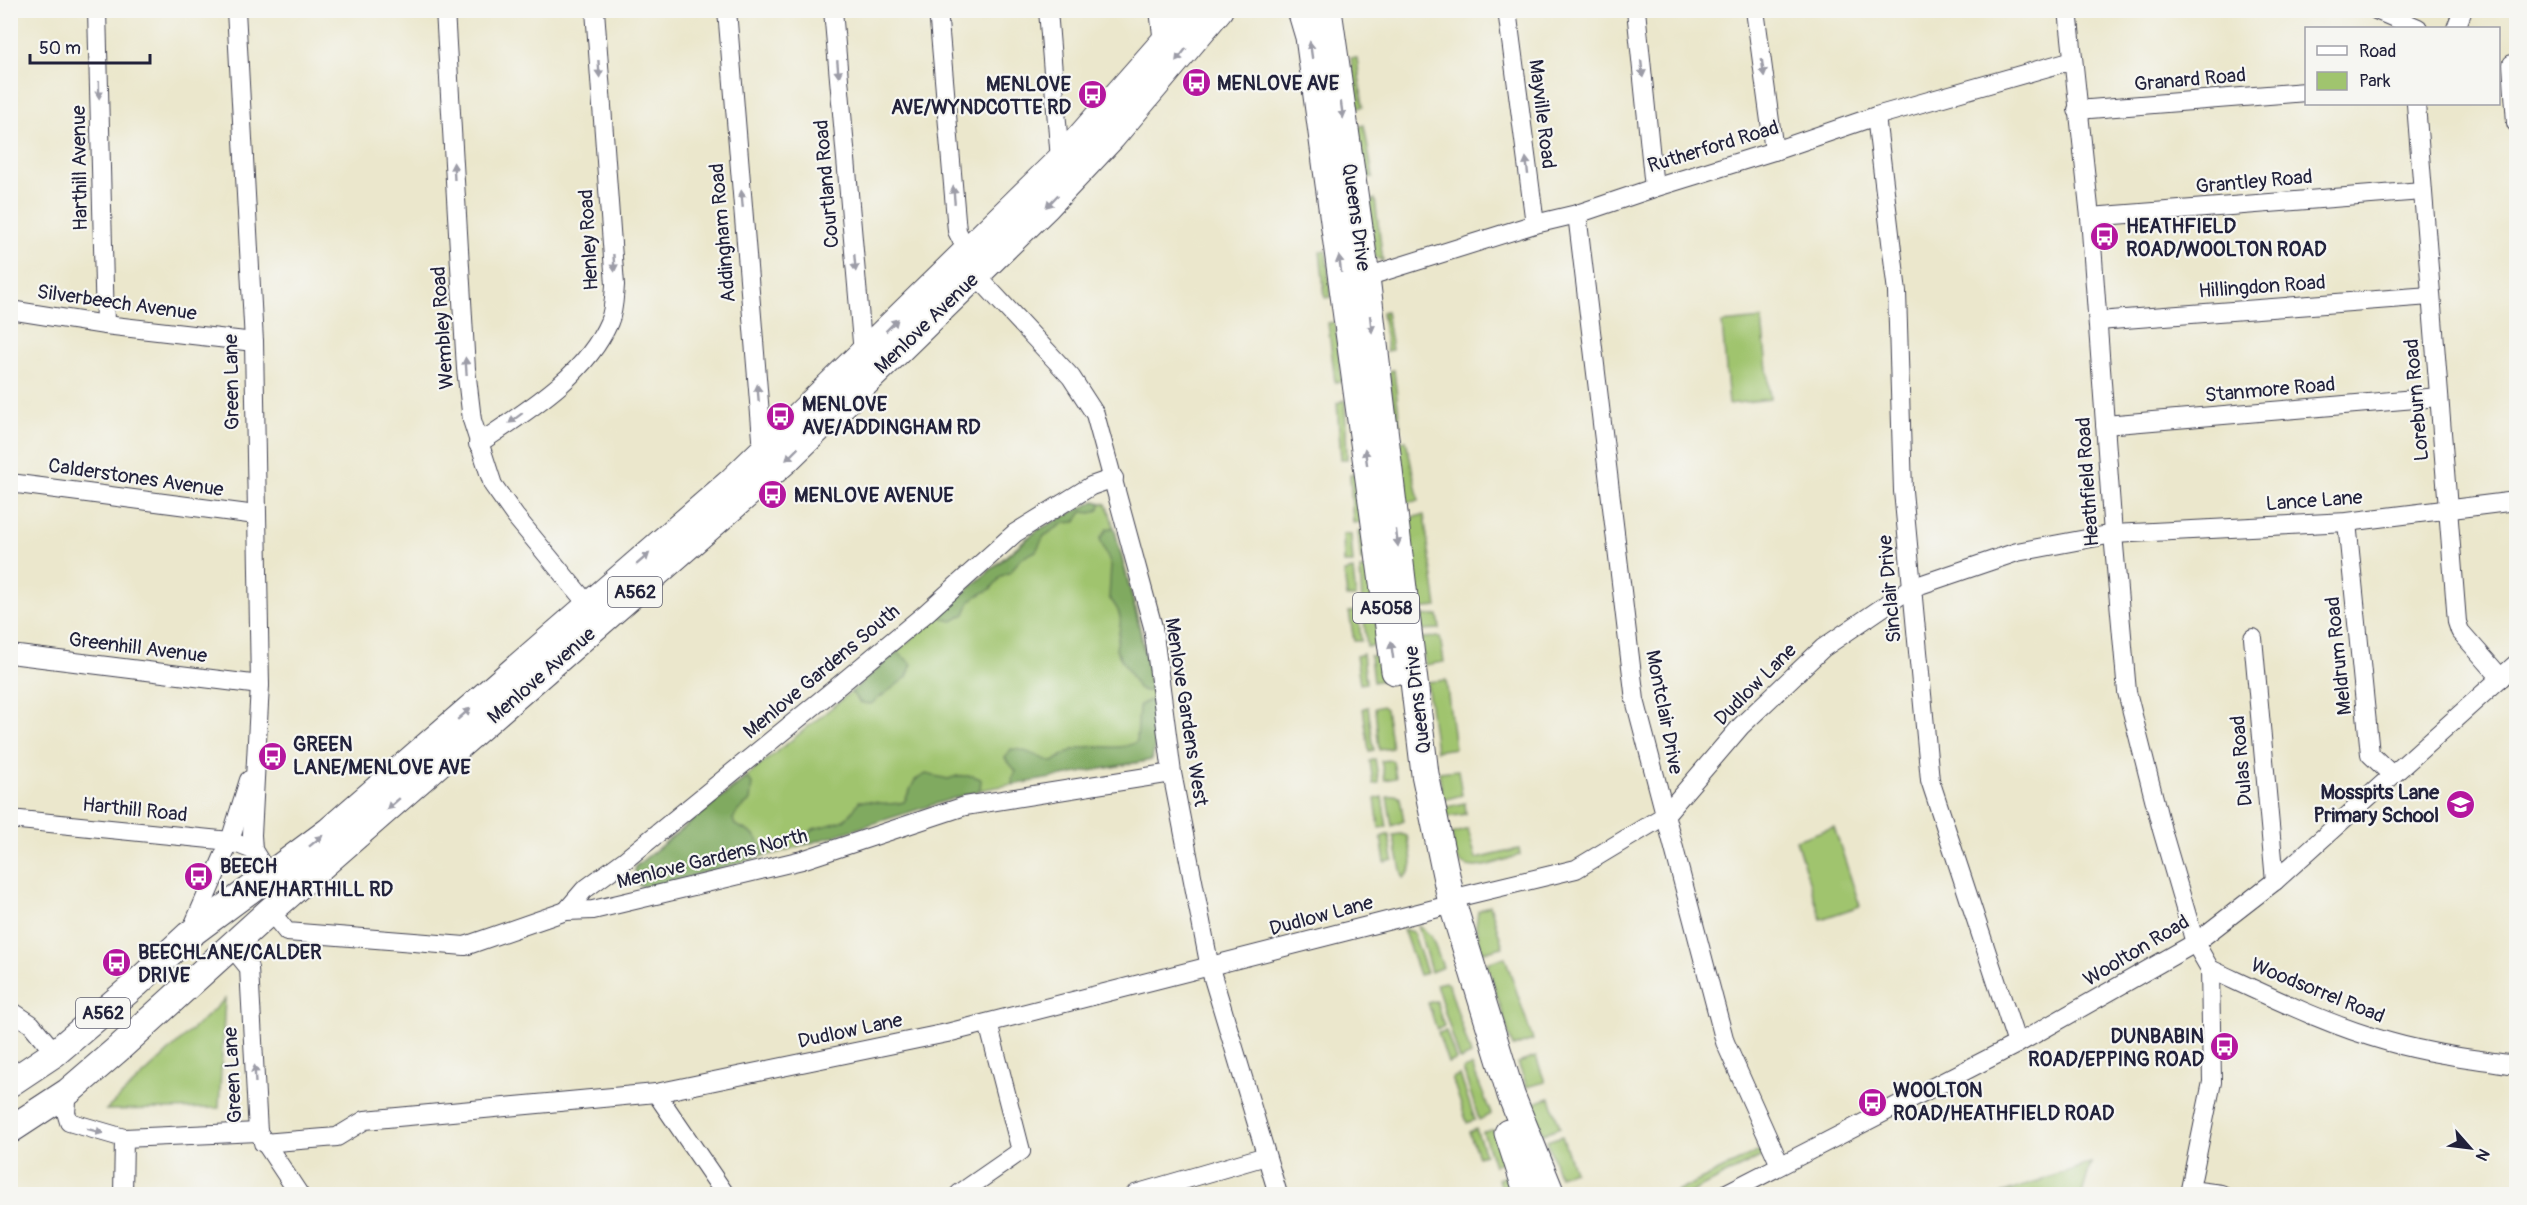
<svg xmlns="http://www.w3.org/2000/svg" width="2527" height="1205" font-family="Pangolin,sans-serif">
<rect width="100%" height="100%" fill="#f6f6f2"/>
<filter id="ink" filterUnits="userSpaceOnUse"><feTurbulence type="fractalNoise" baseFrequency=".0167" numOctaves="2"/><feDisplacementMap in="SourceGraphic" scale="12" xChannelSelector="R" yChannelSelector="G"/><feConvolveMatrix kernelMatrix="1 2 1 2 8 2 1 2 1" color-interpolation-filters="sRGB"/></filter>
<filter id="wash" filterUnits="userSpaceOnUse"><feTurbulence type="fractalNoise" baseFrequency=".008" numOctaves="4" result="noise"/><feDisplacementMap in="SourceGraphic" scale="24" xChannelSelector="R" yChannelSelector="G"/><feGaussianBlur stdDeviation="1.35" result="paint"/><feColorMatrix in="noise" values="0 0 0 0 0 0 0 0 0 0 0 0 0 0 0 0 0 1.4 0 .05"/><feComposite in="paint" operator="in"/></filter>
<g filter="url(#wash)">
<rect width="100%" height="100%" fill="#ebe7cc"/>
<g fill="#a0c46e" stroke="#617354" stroke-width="1.5">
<path d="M1351 58H1357L1363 107 1357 108Z"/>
<path d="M1364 125 1373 177 1366 178 1358 127Z"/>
<path d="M1375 199 1383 261 1375 257 1369 201Z"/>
<path d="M1326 250 1331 297 1325 298 1320 251Z"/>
<path d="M1386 311 1392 350 1387 351 1382 312Z"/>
<path d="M1762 319 1770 399 1729 404 1722 323Z"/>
<path d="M1335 322 1342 382H1335L1328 323Z"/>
<path d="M1394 370 1400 425 1395 426 1389 371Z"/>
<path d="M1345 400 1347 459H1341L1337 403Z"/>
<path d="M1406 440 1419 501 1405 502 1396 443Z"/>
<path d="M1356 473 1362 522 1353 523 1350 475Z"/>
<path d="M1095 501 1106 504 1110 513C1124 567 1169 712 1151 760L980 790 777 853 642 886 637 884 634 876 636 866 851 692 1024 540 1038 530Z"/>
<path d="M1424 515 1437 607 1417 609 1406 518Z"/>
<path d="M1358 531H1363L1367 561H1361Z"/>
<path d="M1343 534 1351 535 1353 563H1344Z"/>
<path d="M1368 568 1374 600 1362 603 1360 569Z"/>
<path d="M1353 570 1356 597H1347L1344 572Z"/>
<path d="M1358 611 1361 641H1354L1349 612Z"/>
<path d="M1363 611 1375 613 1378 645 1367 647Z"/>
<path d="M1438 615 1440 629 1420 630 1419 616Z"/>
<path d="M1440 637 1444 662 1425 665 1421 638Z"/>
<path d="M1363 654 1366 683 1360 684 1356 656Z"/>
<path d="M1378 655 1382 680 1373 682 1370 656Z"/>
<path d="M1446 680 1455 748 1436 751 1427 682Z"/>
<path d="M1382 706 1386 709 1392 748 1379 750 1375 708Z"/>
<path d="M1368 707 1374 750 1369 751 1363 708Z"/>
<path d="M1375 759 1379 783 1373 784 1370 761Z"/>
<path d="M1390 760 1393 761 1396 778 1385 780 1381 761Z"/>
<path d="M1458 770 1462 795 1443 800 1439 772Z"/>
<path d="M1396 795 1400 798 1404 821 1392 826 1387 797Z"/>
<path d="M1382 797 1387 827 1379 828 1375 799Z"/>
<path d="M1465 803 1466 814 1447 817 1445 807Z"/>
<path d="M1834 827 1860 906 1821 919 1796 840Z"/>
<path d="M1468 829 1476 859 1519 849 1520 855C1504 859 1468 878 1457 858 1453 851 1453 842 1452 834Z"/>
<path d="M1389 834 1393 860 1385 862 1381 837Z"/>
<path d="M1401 834 1407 836C1410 852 1418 868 1403 878L1393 835Z"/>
<path d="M1490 905 1503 947 1482 952 1476 926 1478 911Z"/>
<path d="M1418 925 1431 936 1443 967 1431 972Z"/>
<path d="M1403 929 1413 932 1427 973 1419 975Z"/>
<path d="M1505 957 1533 1040 1513 1047 1487 963Z"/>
<path d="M1445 982 1449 985 1471 1055 1460 1060 1436 984Z"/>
<path d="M225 999 219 1108 106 1110Z"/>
<path d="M1436 1001 1444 1026 1437 1030 1428 1003Z"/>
<path d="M1446 1031 1456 1060 1448 1063 1438 1033Z"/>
<path d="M1536 1057 1545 1082 1527 1087 1518 1063Z"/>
<path d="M1472 1066 1491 1114 1479 1120 1463 1069Z"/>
<path d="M1460 1075 1475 1120 1467 1123 1452 1078Z"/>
<path d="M1550 1098 1560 1127 1543 1134 1532 1103Z"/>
<path d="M1476 1129 1485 1154 1478 1156 1469 1132Z"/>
<path d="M1492 1130 1495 1131 1505 1160 1494 1166 1483 1132Z"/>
<path d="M1562 1136 1574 1171 1559 1176 1547 1141Z"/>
<path d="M1761 1150 1762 1156 1688 1194H1672Z"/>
<path d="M2091 1163 2082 1194H2001Z"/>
<path d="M1509 1175 1516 1194H1503L1498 1179Z"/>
</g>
<g fill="#80aa61" stroke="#51664e" stroke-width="1.5">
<path d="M1095 501 1101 503 1100 509 1092 513 1082 512 1075 522 1064 523 1044 536 1036 551 1020 559 1011 572 1001 576 991 589 977 596 970 602 965 614 953 621 944 619 939 614 1038 530Z"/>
<path d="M1114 527 1139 626 1151 691H1144L1138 688 1116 650C1119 626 1127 617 1109 598L1111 565 1100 539 1107 529Z"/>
<path d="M897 652 912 664 907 677 871 704 861 703 851 692Z"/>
<path d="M1149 700 1154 704 1155 749 1151 760 1013 785 1012 779 1016 771 1005 758 1011 749C1028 749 1037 758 1053 762 1059 758 1066 753 1073 750 1094 741 1118 754 1137 741L1139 706Z"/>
<path d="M926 774 948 779 957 776H973L981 779 980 790 805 845 806 838 813 829C837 822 846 826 859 801 877 800 886 807 904 802L915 780Z"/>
<path d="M747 778 752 783 750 801 738 811 733 819 735 825C750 831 763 839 764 856L648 888 637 884 634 876 636 866Z"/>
</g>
</g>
<g filter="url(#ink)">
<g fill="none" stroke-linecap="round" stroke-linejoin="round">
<defs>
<g id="minor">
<path d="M97 10 105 325"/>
<path d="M236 10 254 342 260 685 252 835 253 850 269 876"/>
<path d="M445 10 466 369 472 420 493 485 515 516 589 606"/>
<path d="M727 10 763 451"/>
<path d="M833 10 863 354"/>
<path d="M938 10 957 231 967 251"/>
<path d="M1048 10 1060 160"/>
<path d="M1159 10 1163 43"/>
<path d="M1507 10 1535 224"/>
<path d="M1636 10 1654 188"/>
<path d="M1755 10 1774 151"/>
<path d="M2068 10 2090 217 2113 534 2127 692 2162 830 2195 943 2210 969 2212 1082 2189 1194"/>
<path d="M2376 10 2418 28"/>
<path d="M2456 28 2463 10"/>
<path d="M2512 64 2516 123"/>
<path d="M2416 104 2457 622 2460 631 2501 678"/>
<path d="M2077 110 2306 92"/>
<path d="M1876 116 1897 292 1903 491 1930 780 2017 1044"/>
<path d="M1577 214 1635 700 1725 1042 1780 1165"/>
<path d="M2090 217 2422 191"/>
<path d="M976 275 1071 377 1095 414 1153 627 1172 773 1210 968 1278 1194"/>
<path d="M1366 277 1535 224 1577 214 1654 188 1774 151 1876 116 2073 60"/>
<path d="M10 310 105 325 254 342"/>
<path d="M2098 321 2430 296"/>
<path d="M2105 425 2439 397"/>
<path d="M478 444C525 412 586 376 609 322 614 311 614 297 615 285L595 10"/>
<path d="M10 483 256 515"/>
<path d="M2347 522 2370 754 2392 775"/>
<path d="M2253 638 2275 881"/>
<path d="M10 654 260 685"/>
<path d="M10 819 230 841 253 850"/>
<path d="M1451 899 1576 869 1664 816 1741 726 1823 648 1911 588 2017 552 2113 534 2347 522 2516 501"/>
<path d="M270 911 287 932 465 946 566 911 593 910 802 860 965 806 1172 773"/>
<path d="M566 911 584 890 625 860 837 687 925 614 1015 533 1091 486 1114 478"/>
<path d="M191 931 230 841 249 780"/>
<path d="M232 947 249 968 258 1132 299 1194"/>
<path d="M2210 969C2269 996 2327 1025 2389 1042 2431 1054 2474 1059 2516 1065"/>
<path d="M10 1010 31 1024 55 1053"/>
<path d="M68 1092 66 1112 69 1122 124 1138 258 1132"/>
<path d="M656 1093 725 1194"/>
<path d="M263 1143 337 1137 365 1120 656 1093 947 1033 1438 908"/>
<path d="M2190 1190 2221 1194"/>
<path d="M123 1194 124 1138"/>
<path d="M959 1194 1021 1151 988 1023"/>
<path d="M1135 1194 1266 1156"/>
<path d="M1725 1194 2017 1044 2195 943 2275 881 2516 664"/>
</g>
<g id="highway">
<path d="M1301 10 1309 37 1395 671"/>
<path d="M1328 10 1366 277 1425 774 1451 899 1511 1095 1551 1194"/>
<path d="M10 1083 55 1053 136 984 189 935 329 831 731 482 1060 160 1163 43 1186 10"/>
<path d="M10 1130 68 1092 118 1049 270 911 785 461 1047 206 1112 137 1219 10"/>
<path d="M1508 1133 1528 1194"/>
</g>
</defs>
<use href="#minor" stroke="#404051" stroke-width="20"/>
<use href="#highway" stroke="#404051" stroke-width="29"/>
<use href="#minor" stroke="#fff" stroke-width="18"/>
<use href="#highway" stroke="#fff" stroke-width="27"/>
</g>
<defs><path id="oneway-solid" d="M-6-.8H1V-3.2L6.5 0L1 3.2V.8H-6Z" transform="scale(1.5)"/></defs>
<g fill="#9c9ca7">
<use href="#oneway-solid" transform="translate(1311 50) rotate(-98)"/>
<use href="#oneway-solid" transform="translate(1181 55) rotate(128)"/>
<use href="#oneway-solid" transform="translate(1763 68) rotate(82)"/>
<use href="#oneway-solid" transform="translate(599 69) rotate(86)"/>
<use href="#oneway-solid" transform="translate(838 69) rotate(85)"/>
<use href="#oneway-solid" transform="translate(1642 69) rotate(84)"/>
<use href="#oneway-solid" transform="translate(99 90) rotate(89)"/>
<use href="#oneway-solid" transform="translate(1342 110) rotate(82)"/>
<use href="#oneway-solid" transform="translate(1527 166) rotate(-97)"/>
<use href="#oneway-solid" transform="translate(454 171) rotate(-93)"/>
<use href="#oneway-solid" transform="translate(954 195) rotate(-95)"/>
<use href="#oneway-solid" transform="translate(742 199) rotate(-95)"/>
<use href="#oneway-solid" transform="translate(1052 201) rotate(134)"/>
<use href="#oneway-solid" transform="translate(614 263) rotate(86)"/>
<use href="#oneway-solid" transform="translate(855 263) rotate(85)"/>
<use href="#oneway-solid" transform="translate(1340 264) rotate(-98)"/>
<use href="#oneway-solid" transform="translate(1371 324) rotate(83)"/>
<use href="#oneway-solid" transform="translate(892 325) rotate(-45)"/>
<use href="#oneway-solid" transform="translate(466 366) rotate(-94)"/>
<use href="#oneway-solid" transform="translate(758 393) rotate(-95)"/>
<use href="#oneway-solid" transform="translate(516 418) rotate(143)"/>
<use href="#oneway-solid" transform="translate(792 454) rotate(135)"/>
<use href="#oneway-solid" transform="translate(1366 457) rotate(-98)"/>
<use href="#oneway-solid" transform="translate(1397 538) rotate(83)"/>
<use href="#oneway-solid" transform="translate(643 559) rotate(-41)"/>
<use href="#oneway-solid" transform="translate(1392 650) rotate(-98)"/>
<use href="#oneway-solid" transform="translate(464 714) rotate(-41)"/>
<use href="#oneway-solid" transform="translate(393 804) rotate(139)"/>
<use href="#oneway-solid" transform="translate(316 841) rotate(-39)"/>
<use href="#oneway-solid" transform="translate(255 1074) rotate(-93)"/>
<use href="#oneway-solid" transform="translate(95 1131) rotate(15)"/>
</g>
</g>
<defs>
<symbol id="bus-disc" viewBox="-11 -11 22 22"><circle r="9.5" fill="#b5179e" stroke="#f6f6f2"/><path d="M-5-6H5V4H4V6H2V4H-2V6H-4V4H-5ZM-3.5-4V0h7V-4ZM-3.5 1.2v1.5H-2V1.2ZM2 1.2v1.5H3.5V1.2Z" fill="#fff"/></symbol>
<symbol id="school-disc" viewBox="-11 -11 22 22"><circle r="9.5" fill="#b5179e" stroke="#f6f6f2"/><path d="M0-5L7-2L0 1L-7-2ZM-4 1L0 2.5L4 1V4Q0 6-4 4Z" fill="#fff"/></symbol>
</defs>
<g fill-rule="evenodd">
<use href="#bus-disc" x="1180" y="66" width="33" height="33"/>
<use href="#bus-disc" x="1076" y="78" width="33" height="33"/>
<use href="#bus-disc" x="2088" y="220" width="33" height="33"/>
<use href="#bus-disc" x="764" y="400" width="33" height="33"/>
<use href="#bus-disc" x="756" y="478" width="33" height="33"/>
<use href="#bus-disc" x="256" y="740" width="33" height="33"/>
<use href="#school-disc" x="2444" y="788" width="33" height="33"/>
<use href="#bus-disc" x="182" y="860" width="33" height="33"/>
<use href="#bus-disc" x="100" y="946" width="33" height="33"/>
<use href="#bus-disc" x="2208" y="1030" width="33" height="33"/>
<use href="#bus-disc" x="1856" y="1086" width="33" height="33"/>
</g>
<g text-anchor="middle" stroke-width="4.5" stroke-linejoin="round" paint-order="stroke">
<g fill="#f6f6f2" stroke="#626272" stroke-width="1.5">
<rect x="608" y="577" width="54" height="30" rx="4.5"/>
<rect x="1353" y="593" width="66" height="30" rx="4.5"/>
<rect x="76" y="998" width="54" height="30" rx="4.5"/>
</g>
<g font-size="18" font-weight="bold" fill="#22223b">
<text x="635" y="598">A562</text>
<text x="1386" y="614">A5058</text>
<text x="103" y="1019">A562</text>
</g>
<g font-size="20" fill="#22223b" stroke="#f6f6f2">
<text transform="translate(2190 79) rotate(-5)" y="7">Granard Road</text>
<text transform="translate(1543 114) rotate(83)" y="7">Mayville Road</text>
<text transform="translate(1713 146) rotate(-17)" y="7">Rutherford Road</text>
<text transform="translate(79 168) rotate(-91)" y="7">Harthill Avenue</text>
<text transform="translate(2254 181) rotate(-5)" y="7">Grantley Road</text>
<text transform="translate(826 184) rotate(-95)" y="7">Courtland Road</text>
<text transform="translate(1357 217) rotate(82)" y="7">Queens Drive</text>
<text transform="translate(722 233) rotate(-95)" y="7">Addingham Road</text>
<text transform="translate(588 240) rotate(-93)" y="7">Henley Road</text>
<text transform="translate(2262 286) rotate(-4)" y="7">Hillingdon Road</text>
<text transform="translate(117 302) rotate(8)" y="7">Silverbeech Avenue</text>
<text transform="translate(926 323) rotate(-44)" y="7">Menlove Avenue</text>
<text transform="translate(442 328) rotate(-94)" y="7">Wembley Road</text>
<text transform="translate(231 382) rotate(-91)" y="7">Green Lane</text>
<text transform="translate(2270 389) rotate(-5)" y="7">Stanmore Road</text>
<text transform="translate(2416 400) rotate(-95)" y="7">Loreburn Road</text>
<text transform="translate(136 477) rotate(8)" y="7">Calderstones Avenue</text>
<text transform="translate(2087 482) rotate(-94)" y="7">Heathfield Road</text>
<text transform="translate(2314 500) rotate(-4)" y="7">Lance Lane</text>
<text transform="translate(1889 589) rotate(-95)" y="7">Sinclair Drive</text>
<text transform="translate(138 647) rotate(7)" y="7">Greenhill Avenue</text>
<text transform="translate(2338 656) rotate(-96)" y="7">Meldrum Road</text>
<text transform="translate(821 671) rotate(-40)" y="7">Menlove Gardens South</text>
<text transform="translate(541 675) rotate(-41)" y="7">Menlove Avenue</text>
<text transform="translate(1755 684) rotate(-45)" y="7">Dudlow Lane</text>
<text transform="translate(1417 700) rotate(-97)" y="7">Queens Drive</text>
<text transform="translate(1187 712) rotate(81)" y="7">Menlove Gardens West</text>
<text transform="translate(1665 712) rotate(79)" y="7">Montclair Drive</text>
<text transform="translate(2241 761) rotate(-95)" y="7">Dulas Road</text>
<text transform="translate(135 809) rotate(6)" y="7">Harthill Road</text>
<text transform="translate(712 858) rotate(-14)" y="7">Menlove Gardens North</text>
<text transform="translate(1321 915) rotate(-15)" y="7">Dudlow Lane</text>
<text transform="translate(2136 950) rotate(-31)" y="7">Woolton Road</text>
<text transform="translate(2318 990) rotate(22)" y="7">Woodsorrel Road</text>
<text transform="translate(850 1030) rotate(-12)" y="7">Dudlow Lane</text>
<text transform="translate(232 1075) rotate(-93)" y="7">Green Lane</text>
</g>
<g font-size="20" font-weight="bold" fill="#22223b" stroke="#f6f6f2" text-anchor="start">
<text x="1217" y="90">MENLOVE AVE</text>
<text x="1071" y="91" text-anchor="end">MENLOVE<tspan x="1071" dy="23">AVE/WYNDCOTTE RD</tspan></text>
<text x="2126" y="233">HEATHFIELD<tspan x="2126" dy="23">ROAD/WOOLTON ROAD</tspan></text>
<text x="802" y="411">MENLOVE<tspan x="802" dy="23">AVE/ADDINGHAM RD</tspan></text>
<text x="794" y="502">MENLOVE AVENUE</text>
<text x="293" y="751">GREEN<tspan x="293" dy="23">LANE/MENLOVE AVE</tspan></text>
<text x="2439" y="799" text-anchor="end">Mosspits Lane<tspan x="2439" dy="23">Primary School</tspan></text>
<text x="220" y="873">BEECH<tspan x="220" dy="23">LANE/HARTHILL RD</tspan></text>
<text x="138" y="959">BEECHLANE/CALDER<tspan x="138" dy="23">DRIVE</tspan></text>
<text x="2204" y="1043" text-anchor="end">DUNBABIN<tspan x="2204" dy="23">ROAD/EPPING ROAD</tspan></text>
<text x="1893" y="1097">WOOLTON<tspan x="1893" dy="23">ROAD/HEATHFIELD ROAD</tspan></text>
</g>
</g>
<rect width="2527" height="1205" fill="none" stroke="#f6f6f2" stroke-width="36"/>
<rect x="2305" y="27" width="195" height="78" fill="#f6f6f2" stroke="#a1a1a9" stroke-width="1.5"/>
<rect x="2317" y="46" width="30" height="9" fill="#ffffff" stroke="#a1a1a9" stroke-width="1.5"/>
<text x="2359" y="57" font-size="18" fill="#22223b">Road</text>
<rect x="2317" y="72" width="30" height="18" fill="#a0c46e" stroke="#a1a1a9" stroke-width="1.5"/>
<text x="2359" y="87" font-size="18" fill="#22223b">Park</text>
<g transform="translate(2470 1148) rotate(118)" stroke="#f6f6f2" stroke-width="4.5" paint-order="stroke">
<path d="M0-4.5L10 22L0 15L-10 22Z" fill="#22223b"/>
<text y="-9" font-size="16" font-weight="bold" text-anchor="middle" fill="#22223b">N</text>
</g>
<path d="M30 54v9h120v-9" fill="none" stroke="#22223b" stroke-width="3"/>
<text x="39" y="54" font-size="18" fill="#22223b" stroke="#f6f6f2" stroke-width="4.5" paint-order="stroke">50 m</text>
</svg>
